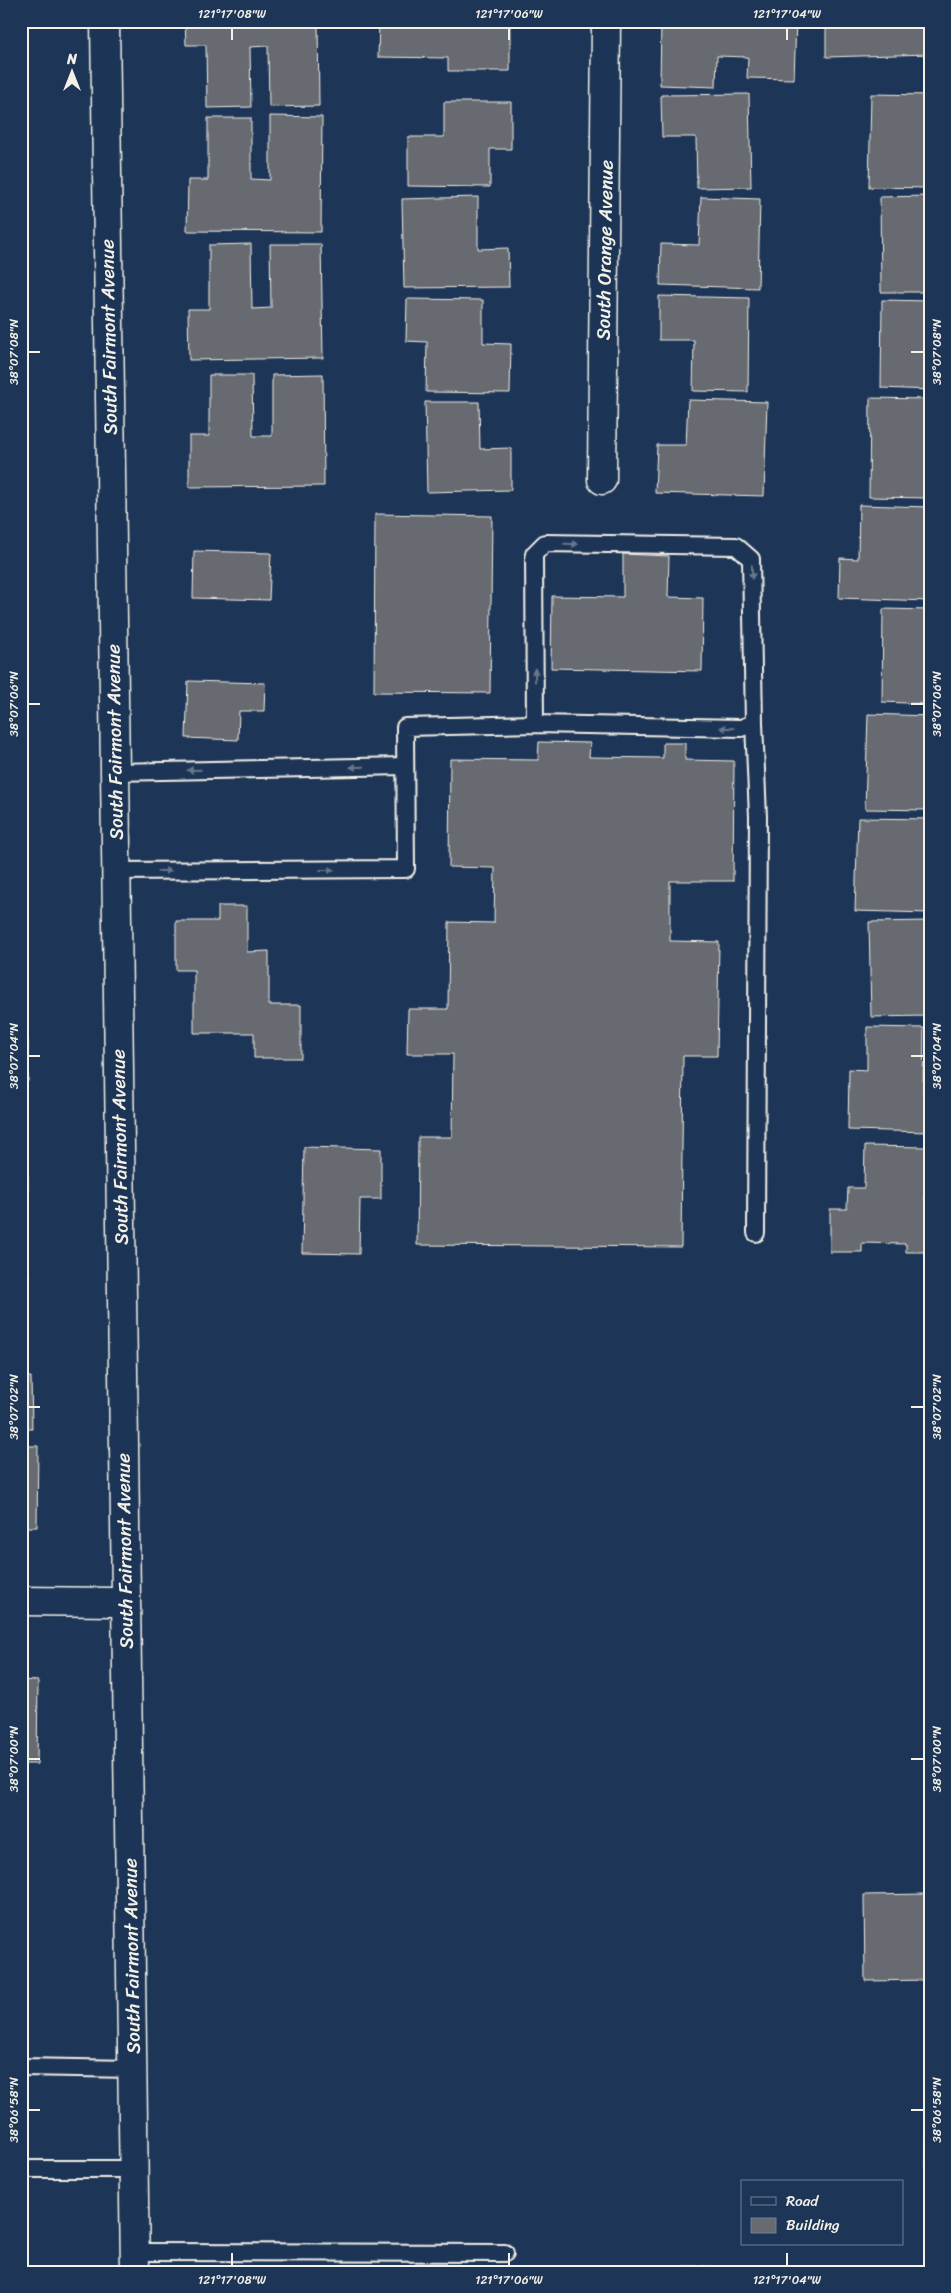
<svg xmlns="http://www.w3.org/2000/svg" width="951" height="2293" font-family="Sriracha,sans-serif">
<rect width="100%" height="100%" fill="#1d3557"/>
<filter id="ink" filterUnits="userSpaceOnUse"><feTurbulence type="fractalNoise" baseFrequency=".02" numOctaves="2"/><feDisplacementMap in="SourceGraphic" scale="10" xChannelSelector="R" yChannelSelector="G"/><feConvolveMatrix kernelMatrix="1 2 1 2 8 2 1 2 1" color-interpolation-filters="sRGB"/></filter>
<g filter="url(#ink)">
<g fill="#676b71" stroke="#f4f1e8">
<rect x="21" y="21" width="3" height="52"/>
<path d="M185 21H318L319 106 269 107 268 46 250 47 251 107 207 108 206 45H186Z"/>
<path d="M379 21H510V71H448V58L378 57Z"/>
<path d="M661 21H796L794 79 747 78 748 57 717 56 716 87 660 85Z"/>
<path d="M826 21H930V54L826 57Z"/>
<path d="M749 94 751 187 697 188 696 137H662L661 95Z"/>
<path d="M871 94 930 95V188L869 187Z"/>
<path d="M444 102H511V149H490V187L408 186V137H444Z"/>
<path d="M270 116 322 117 321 232 187 231 188 180H208V118H251V179L270 180Z"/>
<path d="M929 196 930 292H881L880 197Z"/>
<path d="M478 197V249L508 248 509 287 404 288 402 199Z"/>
<path d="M701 197 760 199 758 288 660 285 661 244 699 245Z"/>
<path d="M251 244 252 309 271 308 270 244H321L323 358 189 360 188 309H209V245Z"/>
<path d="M659 296 749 298 748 392 693 391 694 340H659Z"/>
<path d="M407 299 483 300V343L511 344 510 393 426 392 427 342 406 341Z"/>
<path d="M882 300 930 301V390L881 388Z"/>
<path d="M323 374 324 486 189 487V436H209V375H252L253 436H272V375Z"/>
<path d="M870 398 928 399 930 498 869 497Z"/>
<path d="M688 400 767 402 764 496 655 493 657 445H686Z"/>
<path d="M425 402H479L480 449 511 448V490L427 492Z"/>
<path d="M859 505 930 507V601L839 598 840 558 858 559Z"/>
<path d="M375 514 492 516 490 693 374 692Z"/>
<path d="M194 551 271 553 269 600 193 598Z"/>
<path d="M623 554 669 556 668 597 703 598 702 671 551 668 552 596 623 597Z"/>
<path d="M883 609 930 610V704L882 702Z"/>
<path d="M188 681 265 683 264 711H239L238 740 186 738Z"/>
<path d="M868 714 930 716V810L865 809Z"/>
<path d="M539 742 590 743 589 757 663 758V743H685V760L734 761 733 881H670V941L719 942 717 1056H683L681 1247 417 1245 418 1137H452L453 1054H407L408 1009H448L449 922 494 923 495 868 449 867 450 759 538 760Z"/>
<path d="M858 818 930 819V913L855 911Z"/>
<path d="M21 866H25L24 907H21Z"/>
<path d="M218 906H247V952L269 951V1005H301V1058H254V1033H194V970H176V921H218Z"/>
<path d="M930 921 928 1016 871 1017 869 922Z"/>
<path d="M21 969H25L26 1006H21Z"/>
<path d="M867 1027 924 1028 923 1093H930V1132L848 1130 849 1069 867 1070Z"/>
<rect x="21" y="1041" width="7" height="40"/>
<path d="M865 1146 926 1147 925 1200 930 1201V1252H906V1244L862 1243V1252H830V1209H847L848 1188H864Z"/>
<path d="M304 1147 381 1149V1199H360L359 1254 302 1253Z"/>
<rect x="21" y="1176" width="7" height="41"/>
<path d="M21 1274H29L28 1316H21Z"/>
<path d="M21 1377H31L32 1429H21Z"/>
<path d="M21 1446H38L37 1527H21Z"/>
<path d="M21 1680 38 1681 37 1764H21Z"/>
<path d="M930 1894V1980L865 1981 864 1895Z"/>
<rect x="21" y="1918" width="2" height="74"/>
<path d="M927 2086H930V2168L926 2167Z"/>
<path d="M684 2266 765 2267V2272H684Z"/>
<path d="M501 2269 565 2270V2272H501Z"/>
<rect x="597" y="2271" width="67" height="1"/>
</g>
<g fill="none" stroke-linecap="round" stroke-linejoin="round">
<defs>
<g id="lane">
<path d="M754 723 758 817 756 1233"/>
<path d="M114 772 405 766"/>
<path d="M115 871 406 869 405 727 535 724 741 728 754 723 751 559 736 546 545 543 534 554 535 724"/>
<path d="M21 2067 132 2069"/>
<path d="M21 2169H134"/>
<path d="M135 2252 505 2253"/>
</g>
<g id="street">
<path d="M105 21 135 2272"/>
<path d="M602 480 606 21"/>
<path d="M21 1601 115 1602 125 1600"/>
</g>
</defs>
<use href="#lane" stroke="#f4f1e8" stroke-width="20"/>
<use href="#street" stroke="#f4f1e8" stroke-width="31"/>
<use href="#lane" stroke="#1d3557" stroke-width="16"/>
<use href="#street" stroke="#1d3557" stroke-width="28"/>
</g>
<defs><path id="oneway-solid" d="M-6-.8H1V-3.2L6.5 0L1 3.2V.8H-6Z" transform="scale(1.25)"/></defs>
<g fill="#68778a">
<use href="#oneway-solid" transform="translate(571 544) rotate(1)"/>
<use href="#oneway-solid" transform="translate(752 572) rotate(89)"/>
<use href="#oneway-solid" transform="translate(535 675) rotate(-91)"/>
<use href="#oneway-solid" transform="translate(727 728) rotate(-179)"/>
<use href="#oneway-solid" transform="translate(357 767) rotate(179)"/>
<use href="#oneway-solid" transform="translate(194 770) rotate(179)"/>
<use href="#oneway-solid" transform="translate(327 870)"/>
<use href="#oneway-solid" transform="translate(164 871)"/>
</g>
</g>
<path fill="none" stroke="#f4f1e8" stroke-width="2" d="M232 28V40M509 28V40M787 28V40M28 352H40M911 352H924M28 704H40M911 704H924M28 1056H40M911 1056H924M28 1407H40M911 1407H924M28 1759H40M911 1759H924M28 2110H40M911 2110H924M232 2253V2266M509 2253V2266M787 2253V2266"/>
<g text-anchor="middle" stroke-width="4.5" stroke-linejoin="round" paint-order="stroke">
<g font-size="19" fill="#f4f1e8" stroke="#1d3557">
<text transform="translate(604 250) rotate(-89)" y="7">South Orange Avenue</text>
<text transform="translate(108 337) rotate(-91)" y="7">South Fairmont Avenue</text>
<text transform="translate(114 742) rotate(-91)" y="7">South Fairmont Avenue</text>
<text transform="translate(119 1147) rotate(-91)" y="7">South Fairmont Avenue</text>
<text transform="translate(124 1551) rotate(-91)" y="7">South Fairmont Avenue</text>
<text transform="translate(131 1956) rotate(-91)" y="7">South Fairmont Avenue</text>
</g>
</g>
<rect width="951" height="2293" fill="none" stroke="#1d3557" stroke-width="55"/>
<rect x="741" y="2180" width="162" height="65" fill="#1d3557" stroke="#738091"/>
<rect x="751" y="2197" width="25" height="8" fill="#1d3557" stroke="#738091"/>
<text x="786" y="2206" font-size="15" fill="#f4f1e8">Road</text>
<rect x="751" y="2218" width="25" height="15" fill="#676b71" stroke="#738091"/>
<text x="786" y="2230" font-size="15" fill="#f4f1e8">Building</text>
<g transform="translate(72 72)" stroke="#1d3557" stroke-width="4" paint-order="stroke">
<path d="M0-4L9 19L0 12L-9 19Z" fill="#f4f1e8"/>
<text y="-8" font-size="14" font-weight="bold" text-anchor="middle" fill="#f4f1e8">N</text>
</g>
<rect x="28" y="28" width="896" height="2238" fill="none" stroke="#f4f1e8" stroke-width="2"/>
<g font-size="12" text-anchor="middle" fill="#f4f1e8">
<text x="232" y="18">121°17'08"W</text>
<text x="509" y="18">121°17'06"W</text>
<text x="787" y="18">121°17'04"W</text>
<text transform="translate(14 352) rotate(-90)" y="4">38°07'08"N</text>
<text transform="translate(937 352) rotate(-90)" y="4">38°07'08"N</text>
<text transform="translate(14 704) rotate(-90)" y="4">38°07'06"N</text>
<text transform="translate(937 704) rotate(-90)" y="4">38°07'06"N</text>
<text transform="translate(14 1056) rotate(-90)" y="4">38°07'04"N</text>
<text transform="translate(937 1056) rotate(-90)" y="4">38°07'04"N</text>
<text transform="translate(14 1407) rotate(-90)" y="4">38°07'02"N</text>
<text transform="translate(937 1407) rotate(-90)" y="4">38°07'02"N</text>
<text transform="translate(14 1759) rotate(-90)" y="4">38°07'00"N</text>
<text transform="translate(937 1759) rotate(-90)" y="4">38°07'00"N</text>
<text transform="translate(14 2110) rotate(-90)" y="4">38°06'58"N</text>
<text transform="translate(937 2110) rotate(-90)" y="4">38°06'58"N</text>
<text x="232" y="2284">121°17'08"W</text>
<text x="509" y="2284">121°17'06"W</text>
<text x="787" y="2284">121°17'04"W</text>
</g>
</svg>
